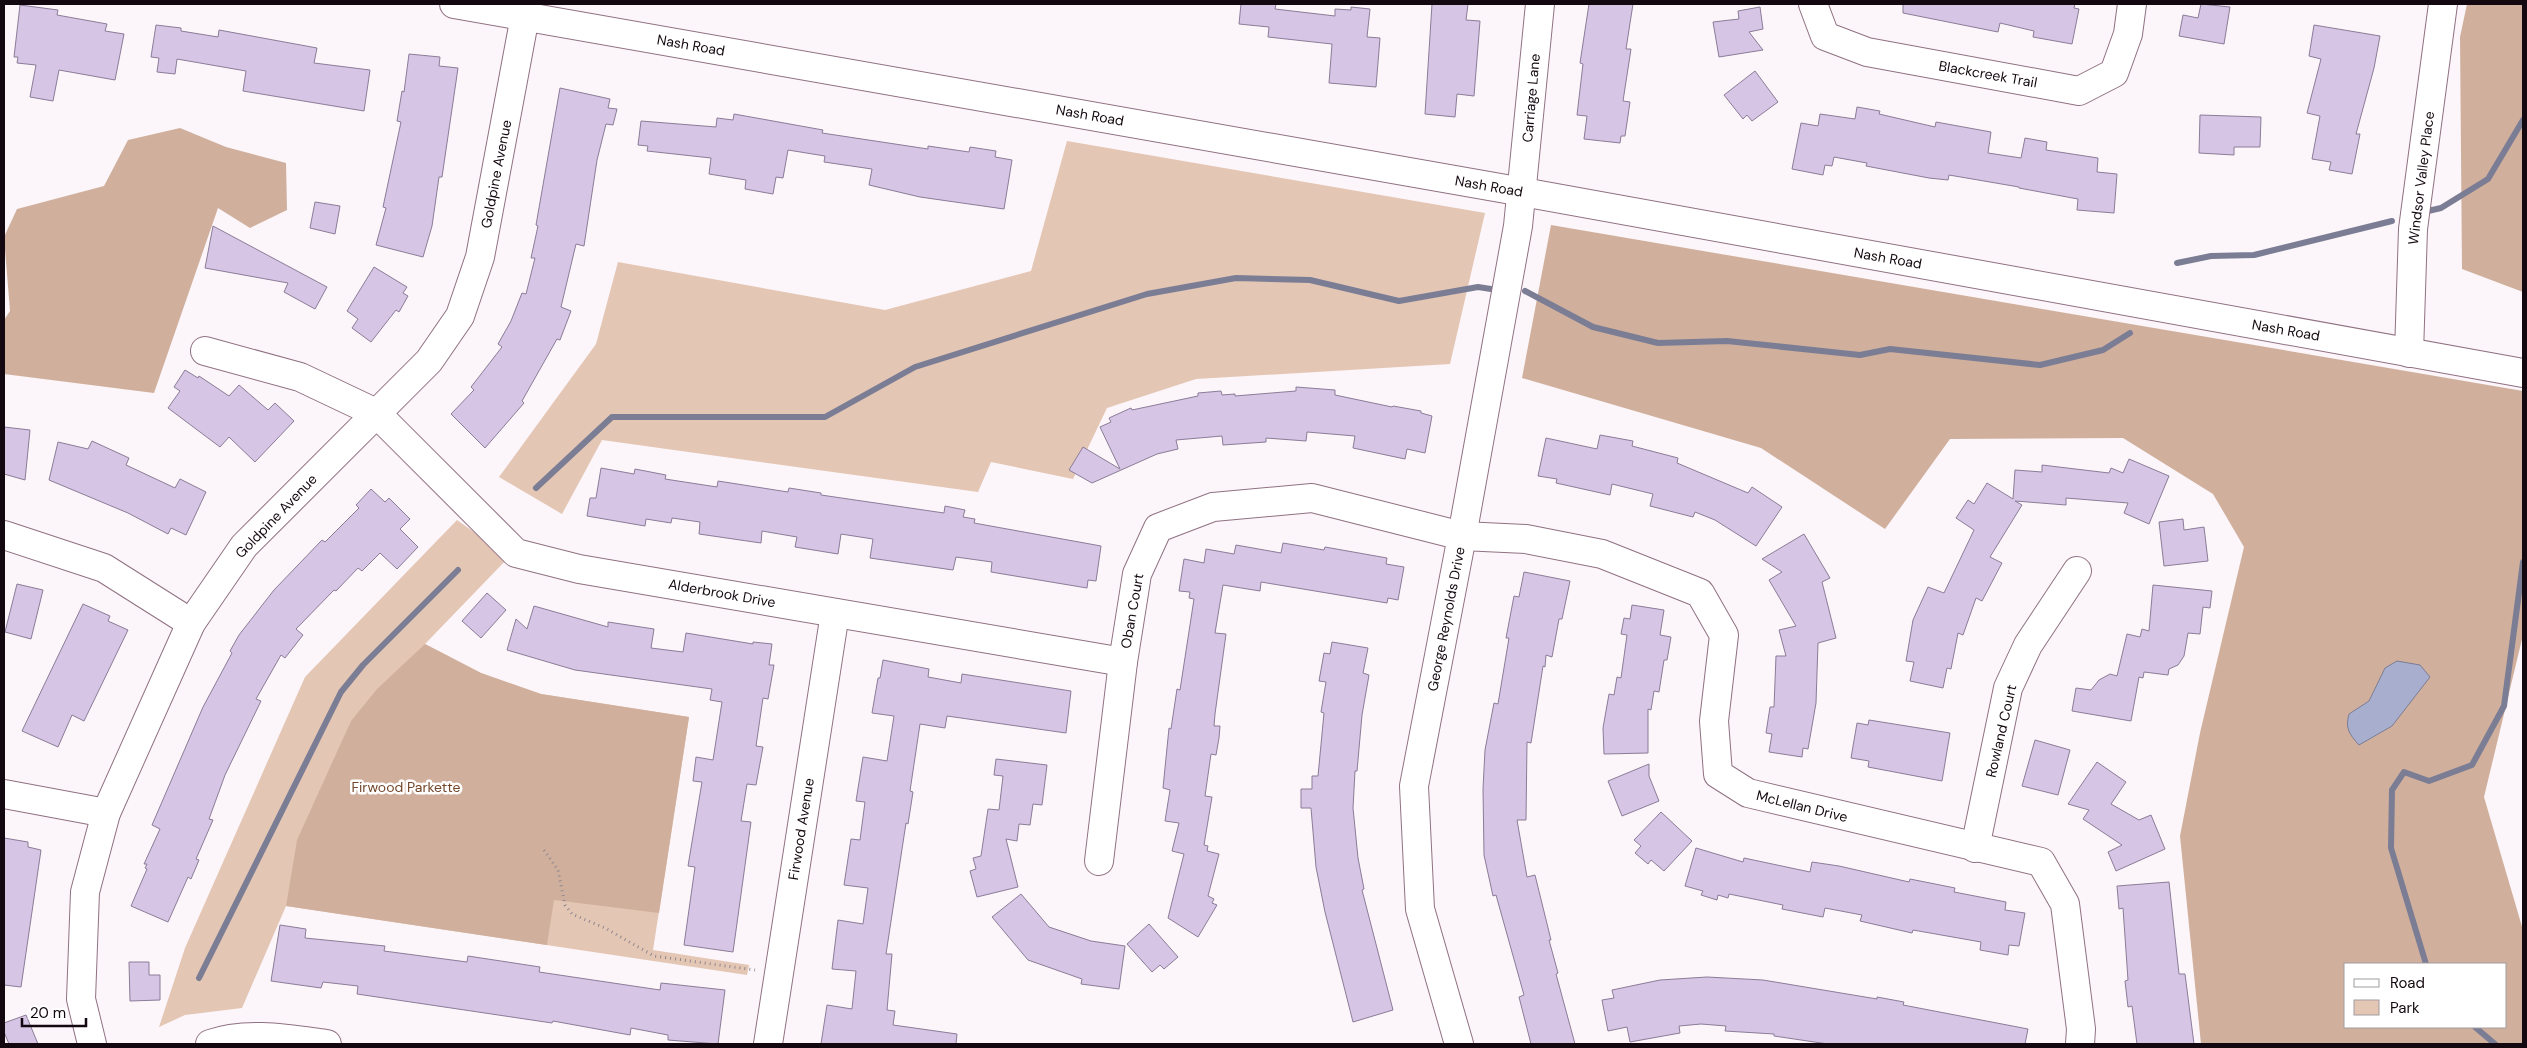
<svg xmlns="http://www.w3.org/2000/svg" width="2527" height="1048" font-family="'DM Sans',sans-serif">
<rect width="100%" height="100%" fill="#fcf5f9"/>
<g fill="#e4c6b4">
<path d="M1067 141 1485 213 1450 364 1196 379 1107 408 1073 479 991 462 978 492 602 440 562 514 499 477 596 344 618 262 885 310 1031 271Z"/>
<path d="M457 520 509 557 425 644 481 673 541 694 689 717 653 950 749 965 747 975 286 906 242 1008 185 1015 159 1027 185 948 305 677Z"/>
</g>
<g fill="#d0b09d" fill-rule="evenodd">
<path d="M2467 4H2523V292L2462 269 2460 37Z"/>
<path d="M180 128 226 147 286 163 287 210 250 228 218 208 154 393 4 374V320L10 311 4 237 17 209 104 186 128 140Z"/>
<path d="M1551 225 2523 391V635L2484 797 2523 930V1044H2201L2180 836 2200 733 2244 547 2213 494 2123 438 1950 439 1885 529 1761 448 1522 378ZM2346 964H2506V1027H2346Z"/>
<path d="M425 644 481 673 541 694 689 717 659 913 554 900 547 945 286 906 297 840 351 721 377 689Z"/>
</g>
<path fill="#a8afce" stroke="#7b7d95" d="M2397 661 2420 665 2430 677 2392 726 2359 745C2349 734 2345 728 2349 714L2369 701 2385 668Z"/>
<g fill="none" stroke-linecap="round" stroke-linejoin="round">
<g stroke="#7b7d95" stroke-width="6">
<path d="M2428 211 2441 208 2488 179 2523 120"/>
<path d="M2177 263 2211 256 2254 255 2392 221"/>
<path d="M1525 291 1593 327 1658 343 1727 341 1860 355 1890 349 2040 365 2103 350 2130 333"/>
<path d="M536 488 612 417H825L915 367 1147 294 1236 278 1310 280 1399 301 1478 287 1491 289"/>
<path d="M2426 964 2391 848 2392 790 2404 772 2429 781 2472 765 2504 706 2523 562"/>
<path d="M199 978 341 692 363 665 458 570"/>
<path d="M2475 1027 2495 1044"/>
</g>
</g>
<g fill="#d6c5e4" stroke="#8b7c98">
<path d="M1241 4H1276L1275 9 1335 16V9L1351 10V7L1370 9 1367 37 1380 38 1376 87 1329 83 1332 44 1268 37 1269 27 1239 24Z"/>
<path d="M1432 4H1468L1466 20 1480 21 1474 96 1457 94 1455 117 1425 114Z"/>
<path d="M1589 4H1633L1626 49H1631L1623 101 1630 102 1625 136H1621L1620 143 1584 139 1587 116 1577 115 1583 64 1580 63Z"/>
<path d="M1903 4H2075L2074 8 2079 9 2072 44 2033 37 2034 31 2000 23 1998 32 1903 13Z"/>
<path d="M2201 4 2230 7 2224 44 2179 36 2183 15 2198 18Z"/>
<path d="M20 5 58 10 57 15 107 24 105 31 124 34 115 80 59 70 53 101 30 97 36 65 17 63 18 57H14Z"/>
<path d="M1760 7 1763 29 1749 32 1763 50 1719 57 1713 22 1739 19 1738 11Z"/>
<path d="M156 25 181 28V31L218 37 219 30 317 48 314 63 370 70 364 111 243 91 246 71 177 59 175 74 157 72 159 58 151 57Z"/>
<path d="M2314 25 2380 36 2374 68 2356 134H2360L2352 174 2329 170 2331 162 2312 159 2320 116 2307 113 2321 59 2309 56Z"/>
<path d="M409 54 440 57 439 66 458 68 442 177H439L432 226 423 257 376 245 386 208 383 207 401 122 397 121 402 91 404 92Z"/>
<path d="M1755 71 1778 102 1752 121 1747 115 1743 119 1724 95Z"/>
<path d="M560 88 610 99 608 108 617 109 613 125 606 124 597 160 584 246 576 244 561 307 571 311 560 340 557 339 522 401 524 403 485 448 451 414 474 390 471 387 502 347 498 344 511 321 522 293 526 294 535 258H531L538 226 536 225Z"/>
<path d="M1857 107 1880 111 1879 114 1935 127 1936 122 1991 132 1988 153 2021 158 2025 138 2047 142 2046 150 2098 158 2097 172 2117 174 2114 213 2077 210 2078 199 2019 188V187L1949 175 1948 180 1929 178 1866 166 1867 163 1834 157 1832 166 1825 165 1823 175 1792 169 1801 123 1818 126 1820 114 1855 119Z"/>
<path d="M734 114 823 130 822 133 928 149V146L969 152 970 147 996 151 995 157 1012 160 1004 209 920 197 869 185 872 169 824 162 825 156 788 150 783 178 776 177 773 194 745 189 746 180 709 174 711 158 647 151 648 146 638 145 641 121 716 127 717 118 733 120Z"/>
<path d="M2200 115 2261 117 2260 147H2234V155L2199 153Z"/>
<path d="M315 202 340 206 335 234 310 228Z"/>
<path d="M213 226 327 287 315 309 284 292 288 283 205 268Z"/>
<path d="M374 267 407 287 403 293 408 296 399 312 396 310 371 342 352 328 358 319 347 311Z"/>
<path d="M185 370 198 378 199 376 229 396 239 385 268 410 275 403 294 421 255 462 229 437 220 447 168 408 180 391 174 387Z"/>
<path d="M1296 387 1335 390V395L1392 407 1393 406 1421 411V413L1432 416 1425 453 1407 449 1405 459 1353 448 1355 436 1307 432 1306 441 1266 438V442L1223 445 1222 436 1176 440 1178 449 1157 454 1092 483 1069 470 1083 447 1120 469 1100 427 1111 422 1109 418 1131 408 1132 410 1198 396V393L1221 391 1222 395 1235 394V396L1296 391Z"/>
<path d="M4 427 30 430 25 480 4 474Z"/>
<path d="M1600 435 1633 441 1632 446 1678 458 1677 463 1748 493 1752 487 1782 507 1756 546 1715 520 1695 512 1693 517 1650 506 1653 494 1612 484 1610 495 1556 483 1557 479 1538 476 1546 438 1597 449Z"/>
<path d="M92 441 129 458 126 465 175 488 180 479 206 492 186 535 171 528 168 534 128 513 49 480 58 442 88 449Z"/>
<path d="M2129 459 2169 476 2149 524 2124 513 2128 503 2066 498V505L2015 501 2022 505 1990 557 2002 563 1982 601 1976 598 1963 635 1958 633 1951 669 1947 668 1943 688 1910 681 1914 662 1906 661 1913 620 1928 587 1944 593 1974 530 1956 518 1968 500 1974 504 1987 483 2013 499 2015 470 2042 472V465L2109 473 2111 468 2123 473Z"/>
<path d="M601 468 634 474 635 469 666 475 665 479 717 487 718 481 788 492 789 488 821 493V495L944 513 945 506 965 510 963 517 975 519 974 523 1101 546 1096 581 1088 580 1087 588 991 572 992 562 956 557 953 570 870 558 873 539 841 534 838 554 795 547 797 537 762 531 761 543 699 534 700 522 672 518 671 523 646 519 645 526 587 516 590 498H596Z"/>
<path d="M371 489 385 502 389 498 410 519 400 529 418 547 397 569 380 553 362 571 358 568 336 591 334 590 296 629 303 635 285 658 281 655 256 699 261 701 225 775 209 819 213 820 196 859 199 860 191 879 188 877 168 922 131 906 147 869 145 868 147 864H144L160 829 152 825 203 707 232 653 230 651 239 635 274 590 322 540 325 542 359 508 356 505Z"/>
<path d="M2183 519 2184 530 2204 527 2208 561 2164 566 2159 522Z"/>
<path d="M1804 534 1830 578 1822 582 1836 638 1818 643 1816 703 1808 749 1803 748 1802 757 1769 752 1772 734 1766 733 1770 707H1774L1776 656H1786L1779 630 1796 626 1769 580 1782 572 1762 559Z"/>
<path d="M1283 543 1324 550 1325 547 1387 558 1386 564 1404 567 1398 600 1388 598 1387 603 1261 582 1260 591 1223 585 1215 633 1226 634 1215 714 1214 726H1220L1219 738 1216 755 1211 754 1205 796 1212 797 1204 845 1208 846 1207 851 1219 854 1208 896 1214 899 1212 903 1217 905 1198 937 1168 918 1184 854 1172 851 1179 823 1165 821 1170 790 1163 788 1169 728 1171 729 1177 689 1180 690 1194 599 1189 598 1190 592 1179 591 1184 559 1204 563 1206 549 1234 554 1236 545 1281 553Z"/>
<path d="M1524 572 1570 581 1562 619H1559L1552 657 1546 655 1545 667 1543 666 1531 743 1527 742 1526 820H1517L1527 877 1535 875 1551 940H1549L1558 973 1556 974 1575 1044H1531L1519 997 1524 995 1496 895 1493 896 1484 855 1483 789 1485 750 1494 703 1498 704 1509 638H1506L1514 596 1519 597Z"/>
<path d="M17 584 43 590 31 639 5 632Z"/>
<path d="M2153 585 2212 591 2210 608 2203 607 2200 634 2188 633 2184 656 2178 665 2169 669 2168 675 2144 672 2143 678 2139 677 2131 721 2072 711 2076 688 2091 690 2099 680 2110 674 2117 676 2127 634 2140 637 2142 629 2149 631Z"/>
<path d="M487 593 506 610 481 638 462 621Z"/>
<path d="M83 604 110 616 108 621 128 630 84 721 72 715 58 747 22 731Z"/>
<path d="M1632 605 1664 610 1660 635 1671 637 1667 660H1664L1659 692 1654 691 1651 710 1648 709V753L1604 754 1603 728 1609 694 1614 695 1617 677 1621 678 1627 635 1621 634 1624 618 1630 619Z"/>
<path d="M534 606 608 627V622L654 629 651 648 683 652 686 633 753 644V642L772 644 769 665H774L768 699 763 698 756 746 763 747 756 785 747 784 741 821 751 822 733 952 684 945 695 867 688 866 702 782 693 781 696 757 713 760 722 702 710 700 712 689 575 670 507 650 516 619 527 629Z"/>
<path d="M1332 642 1368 648 1363 673 1369 675 1362 715 1357 771H1355L1353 808 1358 858 1364 889 1362 890 1393 1010 1353 1022 1325 912 1316 867 1311 808H1301V789H1312V776H1318L1324 713 1321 712 1326 682 1319 681 1324 653 1330 654Z"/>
<path d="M883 660 929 669 928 677 961 683 962 674 1071 691 1066 733 947 716 945 728 920 724 910 791 913 792 908 824 906 823 886 954H892L887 1010 895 1011 893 1025 957 1034 956 1044H821L827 1005 852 1009 856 971 832 969 838 920 863 924 868 888 844 885 851 839 860 840 865 802 856 801 863 757 887 761 894 716 872 713 878 678H880Z"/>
<path d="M1869 720 1950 733 1942 781 1868 767 1869 761 1851 758 1857 723 1868 725Z"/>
<path d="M2035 740 2070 750 2058 795 2022 786Z"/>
<path d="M996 759 1047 765 1042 805 1033 804 1030 825 1019 824 1017 841 1006 839 1018 887 977 897 970 871 976 869 973 858 981 856 988 809 999 810 1003 776 994 775Z"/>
<path d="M2097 762 2126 782 2111 804 2139 820 2151 815 2165 849 2116 871 2108 852 2122 845 2083 819 2089 810 2068 804Z"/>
<path d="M1649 764V776L1659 801 1622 816 1608 781Z"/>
<path d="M1661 812 1692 841 1664 871 1651 860 1648 864 1635 853 1641 846 1634 840Z"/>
<path d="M4 838 28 842V847L41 850 21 987 4 985Z"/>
<path d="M1696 848 1743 862 1744 858 1810 872 1812 862 1839 866 1909 882 1910 879 1955 888 1954 892 2006 902 2005 910 2025 913 2019 946 2009 945 2008 955 1980 950 1981 942 1913 930 1912 933 1860 921 1862 915 1825 908 1823 917 1782 909 1783 905 1729 894 1728 898 1718 895 1717 900 1701 895 1703 891 1685 886Z"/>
<path d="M2169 882 2179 974H2185L2194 1044H2137L2132 1006 2128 1007 2125 981 2128 980 2123 908 2119 909 2117 886Z"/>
<path d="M1021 894 1049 927 1091 941 1125 946 1119 989 1081 984 1082 979 1028 960 992 917Z"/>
<path d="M1149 924 1178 957 1164 969 1160 965 1152 972 1127 944Z"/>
<path d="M280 925 306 929 305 938 385 946 384 951 467 962 468 956 540 967 539 972 660 990 661 983 725 990 718 1044 668 1040V1035L631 1028 630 1035 553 1021 552 1023 357 994 358 986 323 982 321 988 271 981Z"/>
<path d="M129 962H149V975H160V1000L130 1001Z"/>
<path d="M1707 977 1763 980 1877 999V997L1904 1002 1903 1005 2028 1029 2025 1044H1828L1774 1036V1034L1725 1031 1726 1026 1701 1024 1679 1026 1680 1033 1630 1042 1627 1027 1608 1031 1602 1000 1614 998 1612 990 1660 980Z"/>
<path d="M26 1015 38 1044H9L4 1032V1023Z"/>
</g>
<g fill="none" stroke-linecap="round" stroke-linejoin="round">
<defs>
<g id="minor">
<path d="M454 4 1523 192 2523 373"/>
<path d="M1813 4 1825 36 1867 52 2079 91 2114 73 2128 34 2132 4"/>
<path d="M205 351 300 377 376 413 516 553 579 569 1123 662"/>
<path d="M2409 353 2413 229 2443 4"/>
<path d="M4 535 104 568 191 623"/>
<path d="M4 794 106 813"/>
<path d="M1975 848 2008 688 2028 645 2077 571"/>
<path d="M1099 861 1123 662 1137 574 1158 528 1213 507 1312 498 1462 536 1526 539 1602 554 1700 593 1724 635 1714 721 1718 774 1748 793 2041 862 2065 904 2081 1029 2080 1044"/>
<path d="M92 1044 81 999 85 892 106 813 191 623 244 546 429 361 460 316 480 257 525 16"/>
<path d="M210 1044C246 1031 290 1039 327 1044"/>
<path d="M768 1044 835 613"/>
<path d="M1459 1044 1420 909 1414 786 1462 536 1518 226 1540 4"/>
</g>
</defs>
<use href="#minor" stroke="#907182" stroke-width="30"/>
<path stroke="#90878d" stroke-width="3" stroke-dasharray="1 4" stroke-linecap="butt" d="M544 850 558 870 565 905 572 914 605 928 654 956 755 970"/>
<use href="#minor" stroke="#fff" stroke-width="28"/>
</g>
<g text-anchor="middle" stroke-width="5" stroke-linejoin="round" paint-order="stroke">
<g font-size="14" fill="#13080f" stroke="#fff">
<text transform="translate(691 45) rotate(10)" y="5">Nash Road</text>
<text transform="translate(1988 74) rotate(10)" y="5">Blackcreek Trail</text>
<text transform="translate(1531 98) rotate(-85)" y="5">Carriage Lane</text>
<text transform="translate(1090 115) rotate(10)" y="5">Nash Road</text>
<text transform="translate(496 174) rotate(-79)" y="5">Goldpine Avenue</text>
<text transform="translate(2421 178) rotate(-83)" y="5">Windsor Valley Place</text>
<text transform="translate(1489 186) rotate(10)" y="5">Nash Road</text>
<text transform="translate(1888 258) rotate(10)" y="5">Nash Road</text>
<text transform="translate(2286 330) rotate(10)" y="5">Nash Road</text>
<text transform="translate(276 516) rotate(-46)" y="5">Goldpine Avenue</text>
<text transform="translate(722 593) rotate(10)" y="5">Alderbrook Drive</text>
<text transform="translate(1132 611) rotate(-80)" y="5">Oban Court</text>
<text transform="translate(1446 619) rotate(-79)" y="5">George Reynolds Drive</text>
<text transform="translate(2001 731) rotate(-77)" y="5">Rowland Court</text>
<text transform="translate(1802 806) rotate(14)" y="5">McLellan Drive</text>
<text transform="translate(801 829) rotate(-81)" y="5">Firwood Avenue</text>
</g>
<g font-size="14" fill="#724528" stroke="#fff">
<text x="406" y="792">Firwood Parkette</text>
</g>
</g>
<rect width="2527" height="1048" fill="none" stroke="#13080f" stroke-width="10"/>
<rect x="2344" y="963" width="162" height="65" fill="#ffffff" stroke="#a19c9f"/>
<rect x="2354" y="979" width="25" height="8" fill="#ffffff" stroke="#a19c9f"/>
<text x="2390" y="988" font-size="15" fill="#13080f">Road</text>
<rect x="2354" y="1000" width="25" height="15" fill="#e4c6b4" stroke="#a19c9f"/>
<text x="2390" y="1013" font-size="15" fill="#13080f">Park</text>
<path d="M22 1018v8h64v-8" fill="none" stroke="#13080f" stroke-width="2.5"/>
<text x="30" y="1018" font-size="15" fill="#13080f" stroke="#ffffff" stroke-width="4" paint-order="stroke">20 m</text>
</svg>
